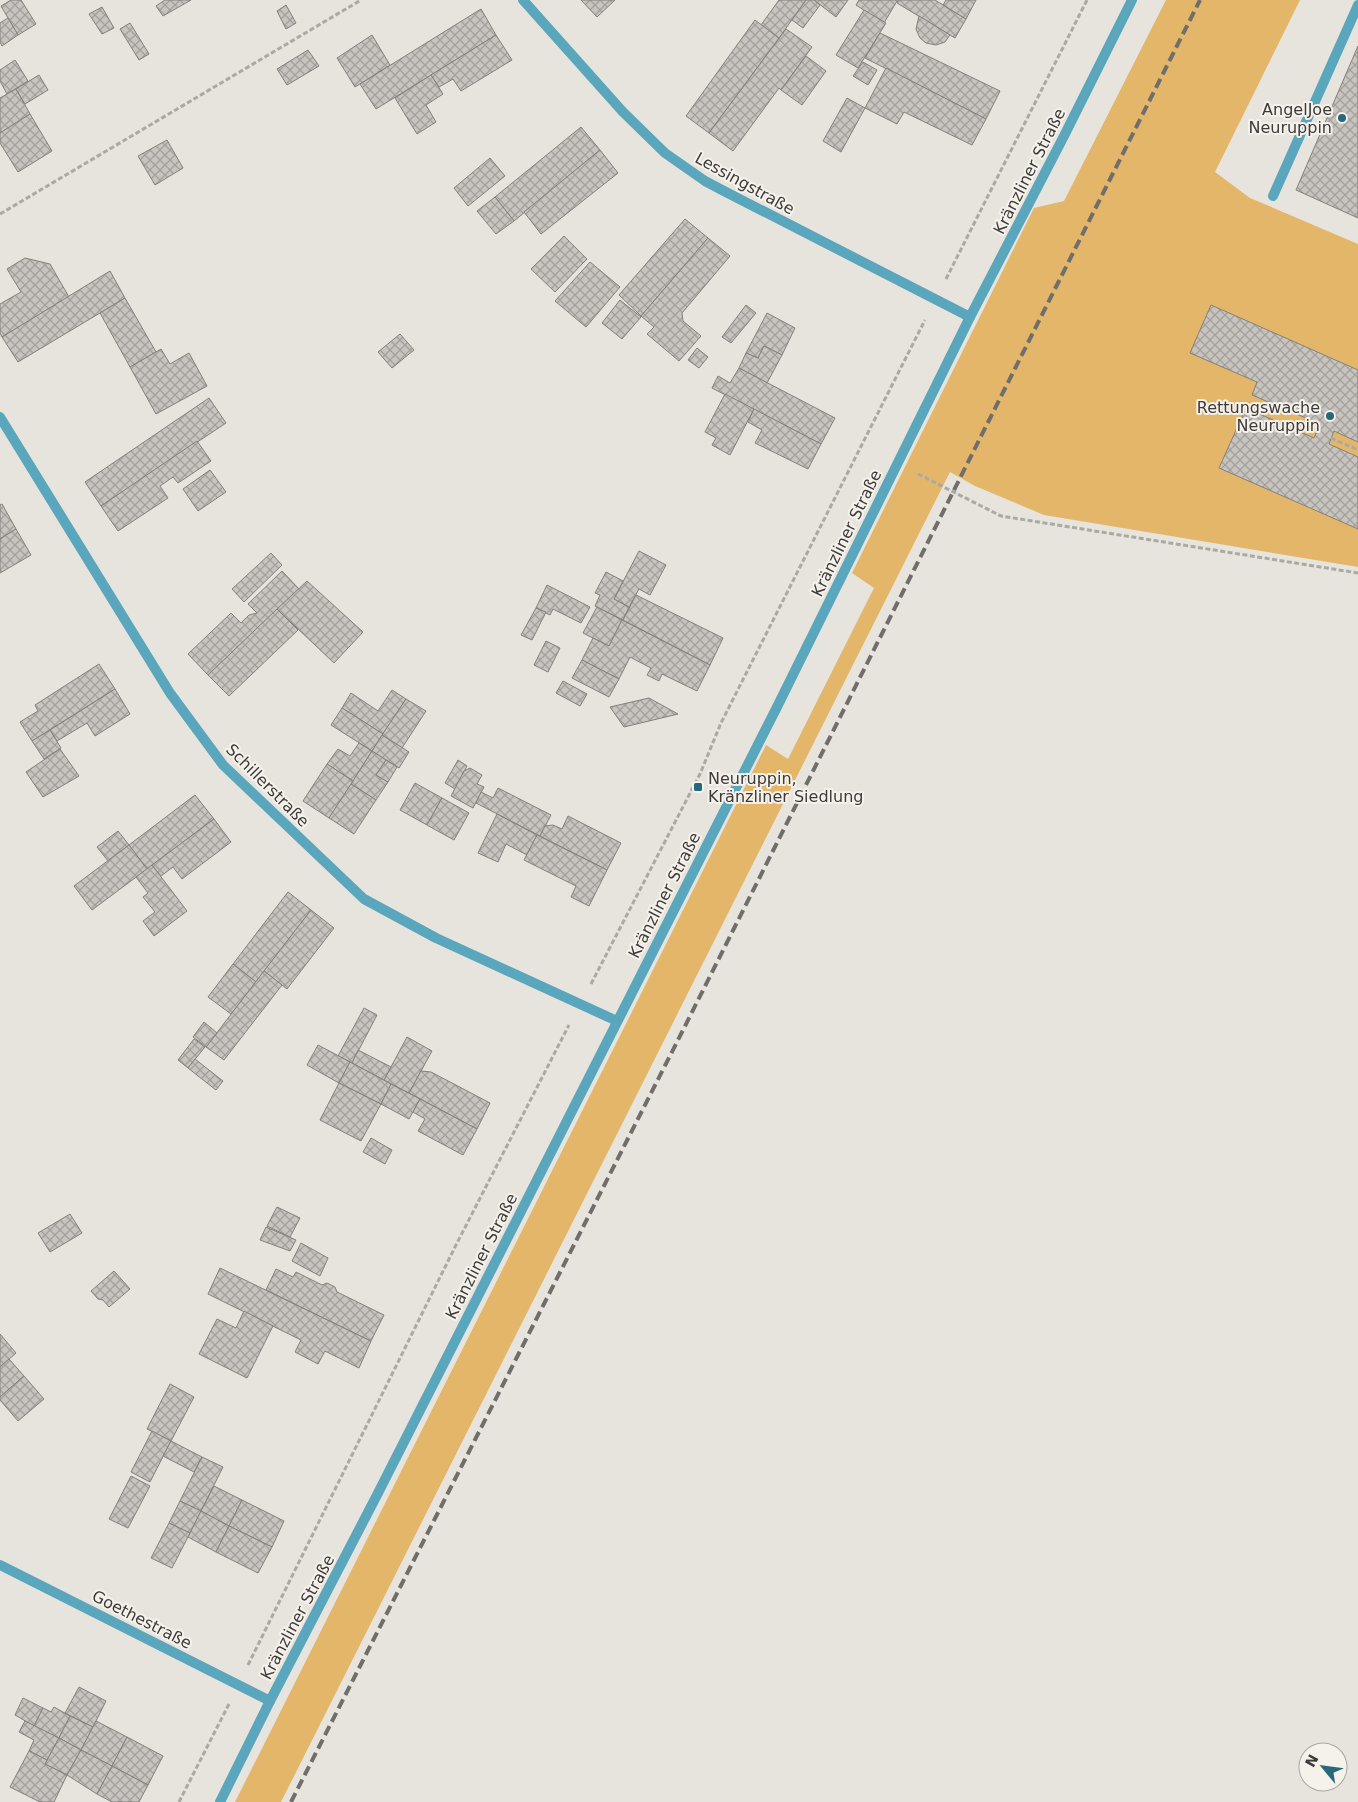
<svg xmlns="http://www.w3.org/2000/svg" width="1358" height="1802" font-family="'DejaVu Sans',sans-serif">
<defs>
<pattern id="building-cross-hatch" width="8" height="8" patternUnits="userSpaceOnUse" patternTransform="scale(1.25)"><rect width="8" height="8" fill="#c7c3be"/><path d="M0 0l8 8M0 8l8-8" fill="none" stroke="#a3a09b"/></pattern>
</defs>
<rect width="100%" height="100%" fill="#e7e4de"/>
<path fill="#e3b66a" d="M1166 0H1300L1215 172 1250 198 1358 244V567L1044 515 975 486 950 472 281 1802H235L766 745 788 759 874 588 852 573 1034 208 1064 201Z"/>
<g fill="url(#building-cross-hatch)" stroke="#83807b">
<path d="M11 0H21L36 24 18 35 1 6Z"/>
<path d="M165 0H191L163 16 156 6Z"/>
<path d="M581 0H615L597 17Z"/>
<path d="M779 0H806L779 38 761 25Z"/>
<path d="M806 0H814L820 5 803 28 792 20Z"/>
<path d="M814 0H848L836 17Z"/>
<path d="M859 0H895L897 1 884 23 856 5Z"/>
<path d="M898 0H935L966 19 955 38 897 3Z"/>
<path d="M946 0H976L966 19 943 5Z"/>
<path d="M286 5 296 23 286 29 277 11Z"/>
<path d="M102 7 114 28 102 34 89 14Z"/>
<path d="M481 9 496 35 376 109 360 84Z"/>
<path d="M864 10 886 23 858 68 836 55Z"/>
<path d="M919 16 950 35 945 42 936 45 926 43 920 38 916 29Z"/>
<path d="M8 18 18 35 2 46 0 42V23Z"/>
<path d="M755 20 779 38 709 133 686 116Z"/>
<path d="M130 23 149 54 139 60 120 29Z"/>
<path d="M786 29 812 47 781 90 779 88 733 151 709 133Z"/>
<path d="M880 33 1000 91 986 119 865 58Z"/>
<path d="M372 35 390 65 355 87 337 58Z"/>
<path d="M496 35 512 60 461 91 453 79 439 87 431 75Z"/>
<path d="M1358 46V218L1296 190Z"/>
<path d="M308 50 319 66 287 85 277 69Z"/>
<path d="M806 56 826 71 802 105 781 90Z"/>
<path d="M15 60 28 81 7 94 0 81V70Z"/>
<path d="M863 62 877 70 868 85 853 76Z"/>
<path d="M886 68 986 119 972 145 904 112 897 124 865 108Z"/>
<path d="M39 75 48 90 25 104 16 89Z"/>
<path d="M431 75 443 94 426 105 436 122 417 134 395 98Z"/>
<path d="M16 89 30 114 0 133V98Z"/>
<path d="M847 98 865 108 841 152 823 141Z"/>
<path d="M30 114 52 151 18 172 0 143V133Z"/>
<path d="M581 127 600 150 514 221 495 197Z"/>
<path d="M167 140 183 168 155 185 138 156Z"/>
<path d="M600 150 618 173 541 234 524 212Z"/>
<path d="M490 158 505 176 468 206 454 188Z"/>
<path d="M495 197 514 221 496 234 477 211Z"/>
<path d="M685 219 708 238 641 316 619 295Z"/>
<path d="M564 236 587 259 555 292 531 269Z"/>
<path d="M708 238 730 256 682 313 683 321 701 336 679 361 647 334 654 327 641 316Z"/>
<path d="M25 258 50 264 69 297 2 337 0 333V304L21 292 7 269Z"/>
<path d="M590 262 620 287 586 327 555 301Z"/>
<path d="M110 271 125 298 18 362 2 337Z"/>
<path d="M125 298 156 352 130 367 100 313Z"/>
<path d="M620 300 641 317 622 339 602 323Z"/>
<path d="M746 305 756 313 731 343 722 337Z"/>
<path d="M1211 305 1358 370V442L1334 431 1329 444 1358 457V529L1219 468 1246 408 1314 438 1320 424 1252 395 1257 382 1190 353Z"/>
<path d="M767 313 795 328 782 355 764 346 758 358 746 353Z"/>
<path d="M400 334 414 350 392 368 378 352Z"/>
<path d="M764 346 782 355 767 383 739 368 746 353 758 358Z"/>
<path d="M697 348 708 357 699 368 688 360Z"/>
<path d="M161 349 170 364 189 353 207 386 156 414 130 367Z"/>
<path d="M739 368 835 418 821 444 712 388 718 376 730 383Z"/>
<path d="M725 394 754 409 730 455 712 445 716 438 705 432Z"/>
<path d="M209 398 226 423 101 506 85 482Z"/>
<path d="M754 409 821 444 808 469 755 443 762 430 748 422Z"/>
<path d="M197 441 211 461 178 483 173 477 160 486 168 498 118 531 101 506Z"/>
<path d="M210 470 226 492 198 511 183 489Z"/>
<path d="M2 504 16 529 0 539V505Z"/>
<path d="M16 529 31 555 0 573V539Z"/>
<path d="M639 551 666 565 650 595 639 589 629 607 614 599Z"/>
<path d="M271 553 282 565 244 602 232 589Z"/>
<path d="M282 571 299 589 208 675 188 654 231 613 241 623 249 615 257 613 248 604Z"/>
<path d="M606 572 623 581 614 599 629 607 623 620 595 606 600 595 595 593Z"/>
<path d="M307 581 363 632 334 663 277 609Z"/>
<path d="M547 585 590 607 581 623 553 609 550 615 536 608Z"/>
<path d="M636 595 723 638 710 665 623 620Z"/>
<path d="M597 607 622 620 609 646 583 633Z"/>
<path d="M536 608 546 612 532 640 521 635Z"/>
<path d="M277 609 298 630 229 696 208 675Z"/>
<path d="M622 620 710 665 697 691 662 674 659 681 647 675 651 668 630 657 619 679 582 660 593 638 609 646Z"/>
<path d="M546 641 560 648 548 672 534 665Z"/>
<path d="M582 660 619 679 609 697 572 678Z"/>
<path d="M99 664 115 689 32 741 20 722 38 711 35 705Z"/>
<path d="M563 681 587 694 580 706 556 693Z"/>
<path d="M115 689 130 714 95 736 87 723 57 741 50 730Z"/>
<path d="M392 690 406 699 383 734 342 708 351 693 378 711Z"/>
<path d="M649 698 678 714 624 727 610 707Z"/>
<path d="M406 699 426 711 402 748 382 735Z"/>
<path d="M342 708 383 734 372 751 331 725Z"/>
<path d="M50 730 61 748 44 759 32 741Z"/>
<path d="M382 735 409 752 399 768 372 751Z"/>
<path d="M359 743 372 751 353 781 327 764 338 749 350 756Z"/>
<path d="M60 749 79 776 43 797 26 772Z"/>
<path d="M372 751 386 760 376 775 388 782 376 800 351 784Z"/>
<path d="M386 760 397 767 388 782 376 775Z"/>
<path d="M458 760 467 766 455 789 445 783Z"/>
<path d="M327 764 353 781 329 818 303 801Z"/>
<path d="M470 768 482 775 477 784 484 787 473 808 451 796 464 771Z"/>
<path d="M415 783 442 798 427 825 400 810Z"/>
<path d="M351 784 376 800 354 834 329 818Z"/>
<path d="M498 788 551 815 540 836 476 803 481 792 493 798Z"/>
<path d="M195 795 214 819 147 869 129 845Z"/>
<path d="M442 798 469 813 454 840 427 825Z"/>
<path d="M497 814 537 835 527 855 506 844 498 862 478 853Z"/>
<path d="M568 816 621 843 607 870 540 836 545 826 553 825 562 829Z"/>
<path d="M214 819 231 842 182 879 173 867 161 876 152 865Z"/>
<path d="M118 831 129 845 108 861 97 847Z"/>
<path d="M537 835 607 870 589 906 571 897 576 886 524 860Z"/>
<path d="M129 845 147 869 92 910 74 886Z"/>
<path d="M152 865 187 911 154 936 143 921 155 912 143 897 148 893 136 877Z"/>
<path d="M288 892 311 910 256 982 233 964Z"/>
<path d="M311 910 334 928 287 989 264 971Z"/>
<path d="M233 964 256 982 231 1014 208 997Z"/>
<path d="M264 971 282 985 224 1060 206 1047Z"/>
<path d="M364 1008 377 1015 352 1063 338 1056Z"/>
<path d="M204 1022 217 1033 206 1047 193 1037Z"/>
<path d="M407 1037 432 1051 409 1093 384 1080Z"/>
<path d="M194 1039 205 1047 188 1068 178 1060Z"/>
<path d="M318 1045 350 1062 339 1083 307 1065Z"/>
<path d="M358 1050 391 1067 384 1080 352 1063Z"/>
<path d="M195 1059 223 1081 216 1090 188 1068Z"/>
<path d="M350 1062 391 1084 381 1104 339 1083Z"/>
<path d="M421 1071 431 1072 490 1103 477 1129 409 1093Z"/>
<path d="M339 1083 381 1104 361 1141 320 1120Z"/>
<path d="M391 1084 420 1099 409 1119 381 1104Z"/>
<path d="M420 1099 477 1129 463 1155 418 1131 425 1119 413 1112Z"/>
<path d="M371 1138 392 1150 385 1164 363 1152Z"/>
<path d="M277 1207 300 1218 290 1237 267 1226Z"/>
<path d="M70 1214 82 1233 50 1252 38 1233Z"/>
<path d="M266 1227 296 1240 290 1251 260 1240Z"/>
<path d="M301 1243 328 1258 320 1276 292 1261Z"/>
<path d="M220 1268 371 1341 359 1368 325 1351 318 1364 295 1352 301 1340 208 1294Z"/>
<path d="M276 1269 293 1277 296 1272 322 1285 327 1283 335 1287 337 1292 384 1315 371 1341 266 1290Z"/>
<path d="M114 1271 130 1289 109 1307 103 1300 98 1299 91 1291Z"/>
<path d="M244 1311 273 1326 247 1378 199 1354 217 1319 236 1328Z"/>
<path d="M0 1334 16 1353 0 1367Z"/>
<path d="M9 1359 24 1376 0 1397V1367Z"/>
<path d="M24 1376 44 1399 18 1421 0 1400V1397Z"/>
<path d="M170 1384 194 1397 171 1441 147 1429Z"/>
<path d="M152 1431 171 1441 150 1482 131 1472Z"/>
<path d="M171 1441 202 1457 194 1472 163 1456Z"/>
<path d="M202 1457 223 1467 201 1511 180 1501Z"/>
<path d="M131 1476 150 1486 128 1528 109 1519Z"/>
<path d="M214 1486 242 1500 229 1526 201 1511Z"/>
<path d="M242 1500 284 1521 272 1547 229 1526Z"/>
<path d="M180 1501 201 1511 190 1533 169 1523Z"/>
<path d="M201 1511 229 1526 216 1552 188 1537Z"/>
<path d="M169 1523 190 1533 172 1568 151 1558Z"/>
<path d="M229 1526 272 1547 258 1573 216 1552Z"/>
<path d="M79 1687 106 1701 93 1727 65 1713Z"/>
<path d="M23 1698 43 1708 34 1726 15 1715Z"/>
<path d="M54 1707 70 1716 59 1738 34 1726 43 1708 51 1712Z"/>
<path d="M70 1716 93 1727 81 1750 59 1738Z"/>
<path d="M25 1721 59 1738 47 1760 29 1751 34 1740 19 1732Z"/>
<path d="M96 1721 127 1737 112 1766 81 1750Z"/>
<path d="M127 1737 163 1756 148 1785 112 1766Z"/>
<path d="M59 1738 81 1750 67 1775 45 1764Z"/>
<path d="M81 1750 112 1766 97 1794 67 1775Z"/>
<path d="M29 1751 47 1760 45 1764 67 1775 54 1802H40L10 1787Z"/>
<path d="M112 1766 148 1785 139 1802H112L97 1794Z"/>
</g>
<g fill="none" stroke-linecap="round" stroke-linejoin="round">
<g stroke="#aba9a4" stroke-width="3" stroke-dasharray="5 2.5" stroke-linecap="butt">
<path d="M0 214 361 0"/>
<path d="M946 279 1087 0"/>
<path d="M1331 438 1358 450"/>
<path d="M918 474 1001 516 1358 573"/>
<path d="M591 984 700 774 721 723 925 320"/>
<path d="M248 1665 456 1245 569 1025"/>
<path d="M179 1802 229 1704"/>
</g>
<path stroke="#5aa6bc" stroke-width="10" d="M1273 196 1358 5"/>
<g stroke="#5aa6bc" stroke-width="10">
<path d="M523 0 623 112 665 153 705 181 722 190 970 317"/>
<path d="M0 417 170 693 223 765 364 899 436 938 617 1021"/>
<path d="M0 1565 270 1701"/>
</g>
<path stroke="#5aa6bc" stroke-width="10" d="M220 1802 270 1701 377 1495 776 709 970 317 1064 136 1132 0"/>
<path stroke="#706e6b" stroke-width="4" stroke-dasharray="10 5" stroke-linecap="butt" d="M291 1802 676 1044 1200 0"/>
</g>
<g fill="#26697b" stroke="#f5f1eb" stroke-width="2">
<circle cx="1342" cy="118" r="5"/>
<circle cx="1330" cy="416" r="5"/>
<rect x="693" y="782" width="10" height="10" rx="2.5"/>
</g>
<g text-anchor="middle" stroke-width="4" stroke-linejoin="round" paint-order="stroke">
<g font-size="16" fill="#3d3b39" stroke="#f5f1eb" text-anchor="end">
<text x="1332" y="115">AngelJoe<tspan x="1332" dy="18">Neuruppin</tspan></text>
<text x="1320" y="413">Rettungswache<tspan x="1320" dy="18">Neuruppin</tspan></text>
<text x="708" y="784" text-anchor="start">Neuruppin,<tspan x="708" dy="18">Kränzliner Siedlung</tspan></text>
</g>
<g font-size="16" fill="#3d3b39" stroke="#f5f1eb">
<text transform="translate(1029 171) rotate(-63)" y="6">Kränzliner Straße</text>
<text transform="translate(745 183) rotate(29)" y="6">Lessingstraße</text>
<text transform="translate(846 533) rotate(-64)" y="6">Kränzliner Straße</text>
<text transform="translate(268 785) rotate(45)" y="6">Schillerstraße</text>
<text transform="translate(664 895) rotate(-63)" y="6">Kränzliner Straße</text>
<text transform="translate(481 1256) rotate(-63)" y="6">Kränzliner Straße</text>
<text transform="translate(297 1617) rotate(-62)" y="6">Kränzliner Straße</text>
<text transform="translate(142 1619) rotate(27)" y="6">Goethestraße</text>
</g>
</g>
<g transform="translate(1323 1767) rotate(299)"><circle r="24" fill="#f5f1eb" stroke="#aba8a4"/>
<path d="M0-4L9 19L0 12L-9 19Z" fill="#26697b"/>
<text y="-8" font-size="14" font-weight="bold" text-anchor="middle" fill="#3d3b39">N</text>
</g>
</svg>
